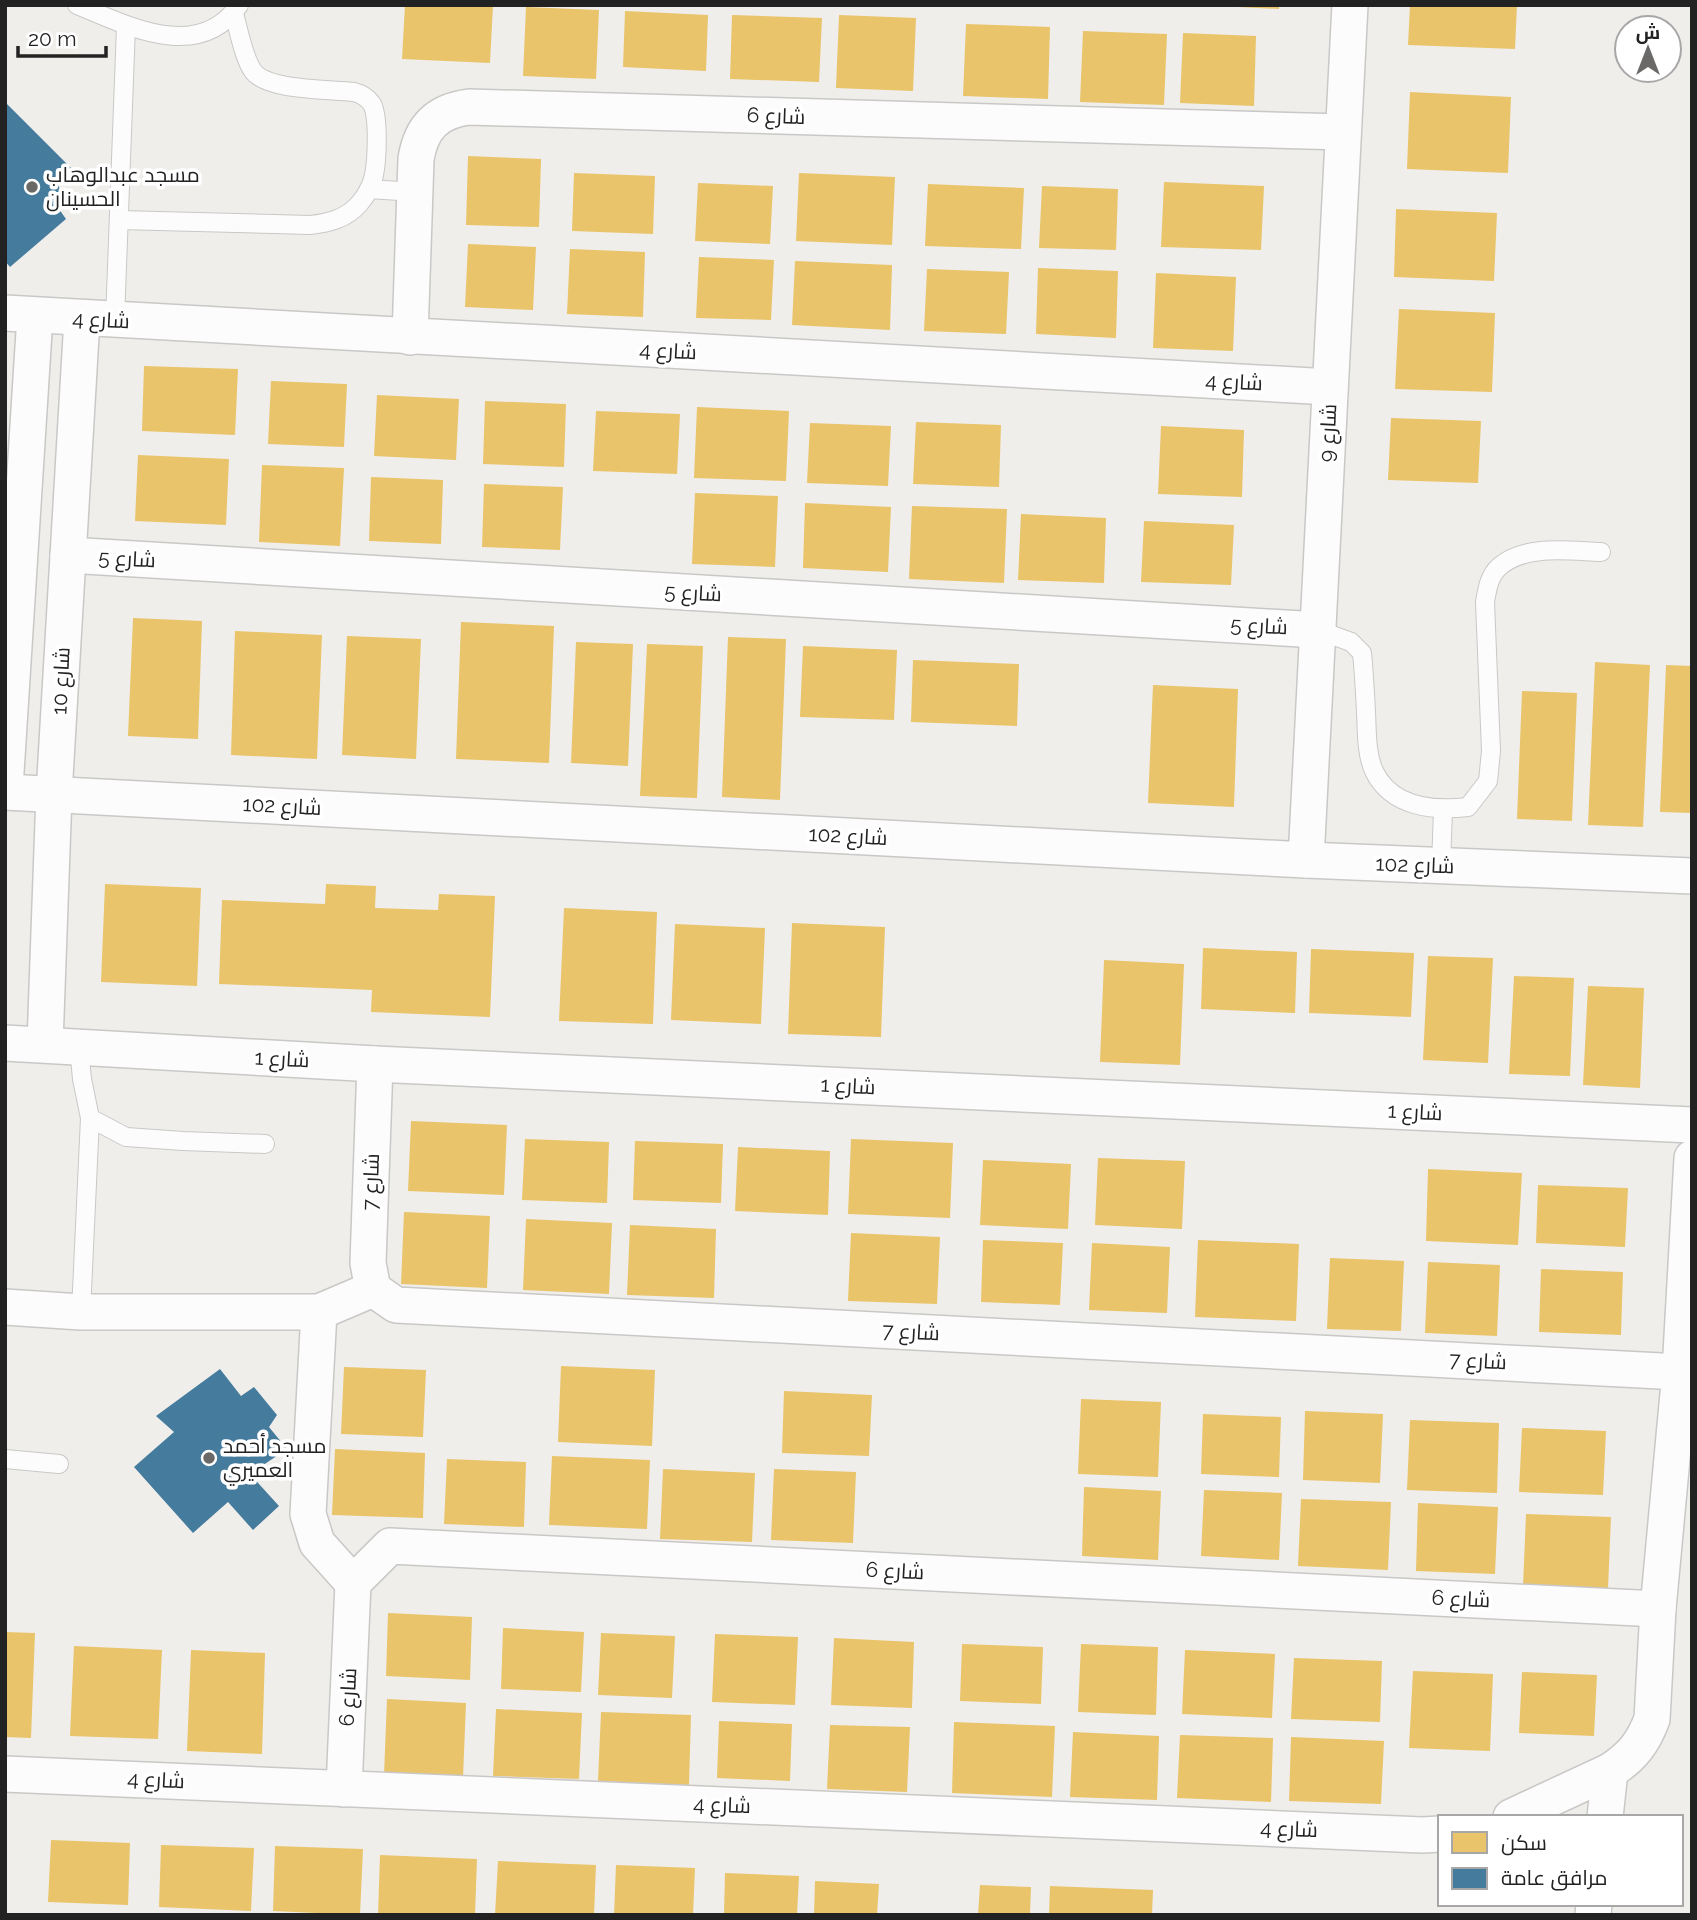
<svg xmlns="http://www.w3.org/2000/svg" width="1697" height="1920" font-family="Raleway,Cairo,sans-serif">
<rect width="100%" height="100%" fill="#f0eeeb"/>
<g fill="#e9c46a">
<path d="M405 5H493L490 63 402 59Z"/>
<path d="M1238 5H1279V9L1238 7Z"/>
<path d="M1410 5H1517L1515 49 1408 45Z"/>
<path d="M526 7 599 10 596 79 523 76Z"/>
<path d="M625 11 708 15 706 71 623 67Z"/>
<path d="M732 15 822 18 819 82 730 79Z"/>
<path d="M839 15 916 18 913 91 836 88Z"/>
<path d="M966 24 1050 27 1048 99 963 96Z"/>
<path d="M1083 31 1167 34 1164 105 1080 102Z"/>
<path d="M1183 33 1256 36 1254 106 1180 103Z"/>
<path d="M1410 92 1511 97 1508 173 1407 169Z"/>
<path d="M468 156 541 159 539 227 466 225Z"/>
<path d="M574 173 655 176 653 234 572 231Z"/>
<path d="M799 173 895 177 892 245 796 241Z"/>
<path d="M1164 182 1264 186 1261 250 1161 247Z"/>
<path d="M698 183 773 186 770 244 695 241Z"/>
<path d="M928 184 1024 188 1021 249 925 246Z"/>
<path d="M1042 186 1118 189 1116 250 1039 248Z"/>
<path d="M1396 209 1497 213 1494 281 1394 277Z"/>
<path d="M468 244 536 247 533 310 465 307Z"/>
<path d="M570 249 645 252 643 317 567 314Z"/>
<path d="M699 257 774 260 771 320 696 318Z"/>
<path d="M795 261 892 265 890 330 792 325Z"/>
<path d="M1038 268 1118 271 1116 338 1036 334Z"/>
<path d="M927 269 1009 272 1006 334 924 331Z"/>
<path d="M1156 273 1236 277 1233 351 1153 348Z"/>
<path d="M1399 309 1495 313 1492 392 1395 389Z"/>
<path d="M144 366 238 369 235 435 142 431Z"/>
<path d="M271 381 347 384 344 447 268 444Z"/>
<path d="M377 395 459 399 456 460 374 456Z"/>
<path d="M485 401 566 404 564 467 483 464Z"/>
<path d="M697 407 789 411 786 481 694 478Z"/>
<path d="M596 411 680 414 677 474 593 471Z"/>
<path d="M1391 418 1481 421 1478 483 1388 480Z"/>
<path d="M916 422 1001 425 999 487 913 484Z"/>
<path d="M810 423 891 426 888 486 807 483Z"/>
<path d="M1161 426 1244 430 1242 497 1158 494Z"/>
<path d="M138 455 229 459 226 525 135 521Z"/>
<path d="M262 465 344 468 340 546 259 542Z"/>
<path d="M371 477 443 480 441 544 369 541Z"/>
<path d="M484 484 563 487 560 550 482 547Z"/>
<path d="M695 493 778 496 775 567 692 564Z"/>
<path d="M805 503 891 507 888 572 803 568Z"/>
<path d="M912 506 1007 509 1004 583 909 579Z"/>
<path d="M1021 514 1106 518 1104 583 1018 580Z"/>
<path d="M1144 521 1234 525 1231 585 1141 582Z"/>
<path d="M133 618 202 621 198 739 128 736Z"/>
<path d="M461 622 554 626 549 763 456 759Z"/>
<path d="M235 631 322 635 317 759 231 755Z"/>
<path d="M347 636 421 639 416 759 342 755Z"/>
<path d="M728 637 786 639 780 800 722 797Z"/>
<path d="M576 642 633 644 628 766 571 763Z"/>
<path d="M647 644 703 646 697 798 640 796Z"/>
<path d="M803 646 897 650 894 720 800 717Z"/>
<path d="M913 660 1019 664 1017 726 911 722Z"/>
<path d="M1595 662 1650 665 1643 827 1588 825Z"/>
<path d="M1666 665 1692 666V813L1660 812Z"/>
<path d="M1153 685 1238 689 1234 807 1148 803Z"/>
<path d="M1522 691 1577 693 1572 821 1517 819Z"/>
<path d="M105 884 201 888 197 986 101 982Z"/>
<path d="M326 884 376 886 375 908 438 910 439 894 495 896 490 1017 371 1012 372 990 219 984 222 900 325 904Z"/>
<path d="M564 908 657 912 653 1024 559 1021Z"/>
<path d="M792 923 885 927 881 1037 788 1034Z"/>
<path d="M675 924 765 928 761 1024 671 1020Z"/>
<path d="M1203 948 1297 952 1295 1013 1201 1009Z"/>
<path d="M1311 949 1414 953 1411 1017 1309 1013Z"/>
<path d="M1428 956 1493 958 1488 1063 1423 1060Z"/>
<path d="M1104 960 1184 964 1180 1065 1100 1062Z"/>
<path d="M1514 976 1574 978 1570 1076 1509 1074Z"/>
<path d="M1588 986 1644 988 1640 1088 1583 1085Z"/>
<path d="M411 1121 507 1125 504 1195 408 1191Z"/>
<path d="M525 1139 609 1142 607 1203 522 1200Z"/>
<path d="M851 1139 953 1143 950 1218 848 1214Z"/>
<path d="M635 1141 723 1144 721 1203 633 1200Z"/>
<path d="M738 1147 830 1151 828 1215 735 1211Z"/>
<path d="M1098 1158 1185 1161 1182 1229 1095 1225Z"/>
<path d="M983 1160 1071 1164 1068 1229 980 1225Z"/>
<path d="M1428 1169 1522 1173 1518 1245 1426 1241Z"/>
<path d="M1538 1185 1628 1188 1625 1247 1536 1243Z"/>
<path d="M404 1212 490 1216 487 1288 401 1284Z"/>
<path d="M526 1219 612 1223 609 1294 523 1290Z"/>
<path d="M630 1225 716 1229 714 1298 627 1295Z"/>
<path d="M851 1233 940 1237 937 1304 848 1301Z"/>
<path d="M983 1240 1063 1243 1060 1305 981 1302Z"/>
<path d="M1198 1240 1299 1244 1296 1321 1195 1317Z"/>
<path d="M1092 1243 1170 1247 1167 1313 1089 1310Z"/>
<path d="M1330 1258 1404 1261 1401 1331 1327 1329Z"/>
<path d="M1428 1262 1500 1265 1497 1336 1425 1333Z"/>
<path d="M1541 1269 1623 1272 1621 1335 1539 1332Z"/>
<path d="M561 1366 655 1370 652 1446 558 1442Z"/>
<path d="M344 1367 426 1370 423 1437 341 1434Z"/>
<path d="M784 1391 872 1395 869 1456 782 1453Z"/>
<path d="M1081 1399 1161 1402 1158 1477 1078 1474Z"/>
<path d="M1305 1411 1383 1414 1380 1483 1303 1480Z"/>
<path d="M1203 1414 1281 1417 1279 1477 1201 1474Z"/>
<path d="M1410 1420 1499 1423 1497 1493 1407 1490Z"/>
<path d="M1522 1428 1606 1431 1603 1495 1519 1492Z"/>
<path d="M335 1449 425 1453 423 1518 332 1515Z"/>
<path d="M552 1456 650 1460 647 1529 549 1525Z"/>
<path d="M447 1459 526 1462 524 1527 444 1524Z"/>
<path d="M663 1469 755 1473 752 1542 660 1539Z"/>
<path d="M774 1469 856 1472 853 1543 771 1540Z"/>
<path d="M1084 1487 1161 1491 1158 1560 1082 1556Z"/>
<path d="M1204 1490 1282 1493 1279 1560 1201 1556Z"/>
<path d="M1301 1499 1391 1502 1388 1570 1298 1566Z"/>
<path d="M1418 1503 1498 1507 1495 1574 1416 1571Z"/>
<path d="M1526 1514 1611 1517 1608 1589 1523 1586Z"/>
<path d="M388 1613 472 1617 470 1680 386 1676Z"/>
<path d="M503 1628 584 1632 581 1692 501 1689Z"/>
<path d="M5 1632 35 1633 31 1738 5 1737Z"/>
<path d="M601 1633 675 1636 672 1698 598 1695Z"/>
<path d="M715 1634 798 1637 795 1705 712 1702Z"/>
<path d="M834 1638 914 1642 912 1708 831 1705Z"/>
<path d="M962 1644 1043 1647 1041 1704 960 1701Z"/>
<path d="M1081 1644 1158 1647 1156 1715 1078 1712Z"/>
<path d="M74 1646 162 1650 158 1739 70 1736Z"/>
<path d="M191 1650 265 1653 262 1754 187 1751Z"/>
<path d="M1185 1650 1275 1654 1272 1718 1182 1714Z"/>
<path d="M1294 1658 1382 1661 1380 1722 1291 1719Z"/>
<path d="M1413 1671 1493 1674 1490 1751 1409 1748Z"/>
<path d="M1522 1672 1597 1675 1594 1736 1519 1733Z"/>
<path d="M387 1699 466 1703 463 1778 384 1775Z"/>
<path d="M496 1709 582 1713 579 1779 493 1776Z"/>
<path d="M601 1712 691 1715 689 1785 598 1781Z"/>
<path d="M719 1721 792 1724 790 1781 717 1778Z"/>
<path d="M954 1722 1055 1726 1052 1797 952 1793Z"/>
<path d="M830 1725 910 1727 907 1792 827 1789Z"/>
<path d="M1073 1732 1159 1736 1157 1800 1070 1797Z"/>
<path d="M1180 1735 1273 1738 1271 1802 1177 1798Z"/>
<path d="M1291 1737 1384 1741 1381 1804 1289 1801Z"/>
<path d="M51 1840 130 1843 128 1905 48 1902Z"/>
<path d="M161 1845 254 1848 251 1911 159 1907Z"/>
<path d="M275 1846 363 1849 360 1915 273 1911Z"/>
<path d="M380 1855 477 1859 475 1915H378Z"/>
<path d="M498 1861 596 1865 594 1915H495Z"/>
<path d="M616 1865 695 1868 693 1915H614Z"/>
<path d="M725 1873 799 1876 797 1915H724Z"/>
<path d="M815 1881 879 1884 877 1915H814Z"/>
<path d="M980 1885 1031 1887 1030 1915H978Z"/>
<path d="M1050 1886 1153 1890 1152 1915H1049Z"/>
</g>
<g fill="#457b9d">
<path d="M5 102 73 170 57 182 61 192 54 202 66 219 10 267 5 261Z"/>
<path d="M220 1369 241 1396 254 1387 277 1415 269 1427 287 1449 250 1474 279 1506 253 1530 228 1502 193 1533 134 1467 174 1432 156 1416Z"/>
</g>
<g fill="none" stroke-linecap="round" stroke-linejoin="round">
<defs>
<g id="service">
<path d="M77 5C128 26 199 63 239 5"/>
<path d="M369 189 415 192"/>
<path d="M119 220 310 225C328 223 346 219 359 204 366 196 372 185 374 175 377 160 379 117 372 104 367 97 362 94 354 92 330 89 267 91 253 71 244 59 238 28 234 13"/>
<path d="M115 320 126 26"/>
<path d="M1318 630 1351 642 1362 653C1364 673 1365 692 1366 712 1367 731 1366 753 1374 771 1391 807 1433 811 1468 807L1488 781 1491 751 1485 602C1487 590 1489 576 1499 567 1525 544 1569 551 1601 552"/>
<path d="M1441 866 1443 810"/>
<path d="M79 1047 82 1079 90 1118 126 1137 183 1141 265 1144"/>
<path d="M81 1312 90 1118"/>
<path d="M5 1459 59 1464"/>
</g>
<g id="minor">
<path d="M5 313 1330 387"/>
<path d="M410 337 416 159C421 127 437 111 469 107L1343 132"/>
<path d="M68 555 1318 630"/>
<path d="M5 788 35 316"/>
<path d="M5 792 1306 860 1692 876"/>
<path d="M1306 860 1350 5"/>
<path d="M5 1043 375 1064 1692 1125"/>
<path d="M45 1044 54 794 82 319"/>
<path d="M375 1064 368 1263 373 1289 396 1305 1680 1372"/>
<path d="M5 1307 81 1312H319L373 1289"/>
<path d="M319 1312 308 1514 317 1543 353 1583"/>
<path d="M5 1774 1422 1835 1440 1834"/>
<path d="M344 1789 353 1583 390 1546 1658 1609"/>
<path d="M1511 1817 1610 1771C1632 1757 1643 1743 1652 1719L1658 1609 1680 1372 1692 1158"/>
<path d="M1605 1817 1610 1771"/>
<path d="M1593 1915 1594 1904"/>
</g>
</defs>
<use href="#service" stroke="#c9c8c7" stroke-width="20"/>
<use href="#minor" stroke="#c9c8c7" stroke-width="38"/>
<use href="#service" stroke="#fdfcfc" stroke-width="18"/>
<use href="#minor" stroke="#fdfcfc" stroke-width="35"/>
</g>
<g fill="#6a6968" stroke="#fff" stroke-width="2.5">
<circle cx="32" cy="187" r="7"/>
<circle cx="209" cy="1458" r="7"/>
</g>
<g text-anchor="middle" stroke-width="7" stroke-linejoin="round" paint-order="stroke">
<g font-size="21" fill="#222" stroke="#fff">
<text transform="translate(776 116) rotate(2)" y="7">شارع 6</text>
<text transform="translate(101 320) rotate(3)" y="7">شارع 4</text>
<text transform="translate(668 351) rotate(3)" y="7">شارع 4</text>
<text transform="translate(1234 382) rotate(3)" y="7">شارع 4</text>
<text transform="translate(1328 433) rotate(-87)" y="7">شارع 9</text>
<text transform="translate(127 559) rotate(3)" y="7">شارع 5</text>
<text transform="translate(693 593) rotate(3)" y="7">شارع 5</text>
<text transform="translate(1259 626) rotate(3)" y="7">شارع 5</text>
<text transform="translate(61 681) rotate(-87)" y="7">شارع 10</text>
<text transform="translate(282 806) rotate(3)" y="7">شارع 102</text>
<text transform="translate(848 836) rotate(3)" y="7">شارع 102</text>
<text transform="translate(1415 865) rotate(2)" y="7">شارع 102</text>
<text transform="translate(282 1059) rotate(3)" y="7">شارع 1</text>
<text transform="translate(848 1086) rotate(3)" y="7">شارع 1</text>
<text transform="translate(1415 1112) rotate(3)" y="7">شارع 1</text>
<text transform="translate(371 1182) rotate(-88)" y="7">شارع 7</text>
<text transform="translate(911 1332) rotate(3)" y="7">شارع 7</text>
<text transform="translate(1478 1361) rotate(3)" y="7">شارع 7</text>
<text transform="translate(895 1571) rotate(3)" y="7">شارع 6</text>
<text transform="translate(1461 1599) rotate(3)" y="7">شارع 6</text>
<text transform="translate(348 1697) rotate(-87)" y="7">شارع 6</text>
<text transform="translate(156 1780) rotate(3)" y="7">شارع 4</text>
<text transform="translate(722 1805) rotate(2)" y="7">شارع 4</text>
<text transform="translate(1289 1829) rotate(2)" y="7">شارع 4</text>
</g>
<g font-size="21" fill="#222" stroke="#fff" text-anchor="start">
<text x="46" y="182">مسجد عبدالوهاب<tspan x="46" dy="24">الحسينان</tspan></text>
<text x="223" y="1453">مسجد أحمد<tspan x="223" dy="24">العميري</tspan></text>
</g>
</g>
<rect width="1697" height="1920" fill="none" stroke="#222222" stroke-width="14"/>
<rect x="1438" y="1815" width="245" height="91" fill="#ffffff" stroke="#a7a7a7" stroke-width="2"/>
<rect x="1452" y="1832" width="35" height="21" fill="#e9c46a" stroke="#a7a7a7" stroke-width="2"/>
<text x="1501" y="1850" font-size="21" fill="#222222">سكن</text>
<rect x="1452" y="1868" width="35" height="21" fill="#457b9d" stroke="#a7a7a7" stroke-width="2"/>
<text x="1501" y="1885" font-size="21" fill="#222222">مرافق عامة</text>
<g transform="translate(1648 49)"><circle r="33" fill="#ffffff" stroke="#a7a7a7" stroke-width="2"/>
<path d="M0-5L12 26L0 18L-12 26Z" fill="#6a6968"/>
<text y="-10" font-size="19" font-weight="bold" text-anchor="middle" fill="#222222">ش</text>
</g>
<path d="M18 46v10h88v-10" fill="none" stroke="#222222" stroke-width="3.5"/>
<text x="28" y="46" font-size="21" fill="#222222" stroke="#ffffff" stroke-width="5" paint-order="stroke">20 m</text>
</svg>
